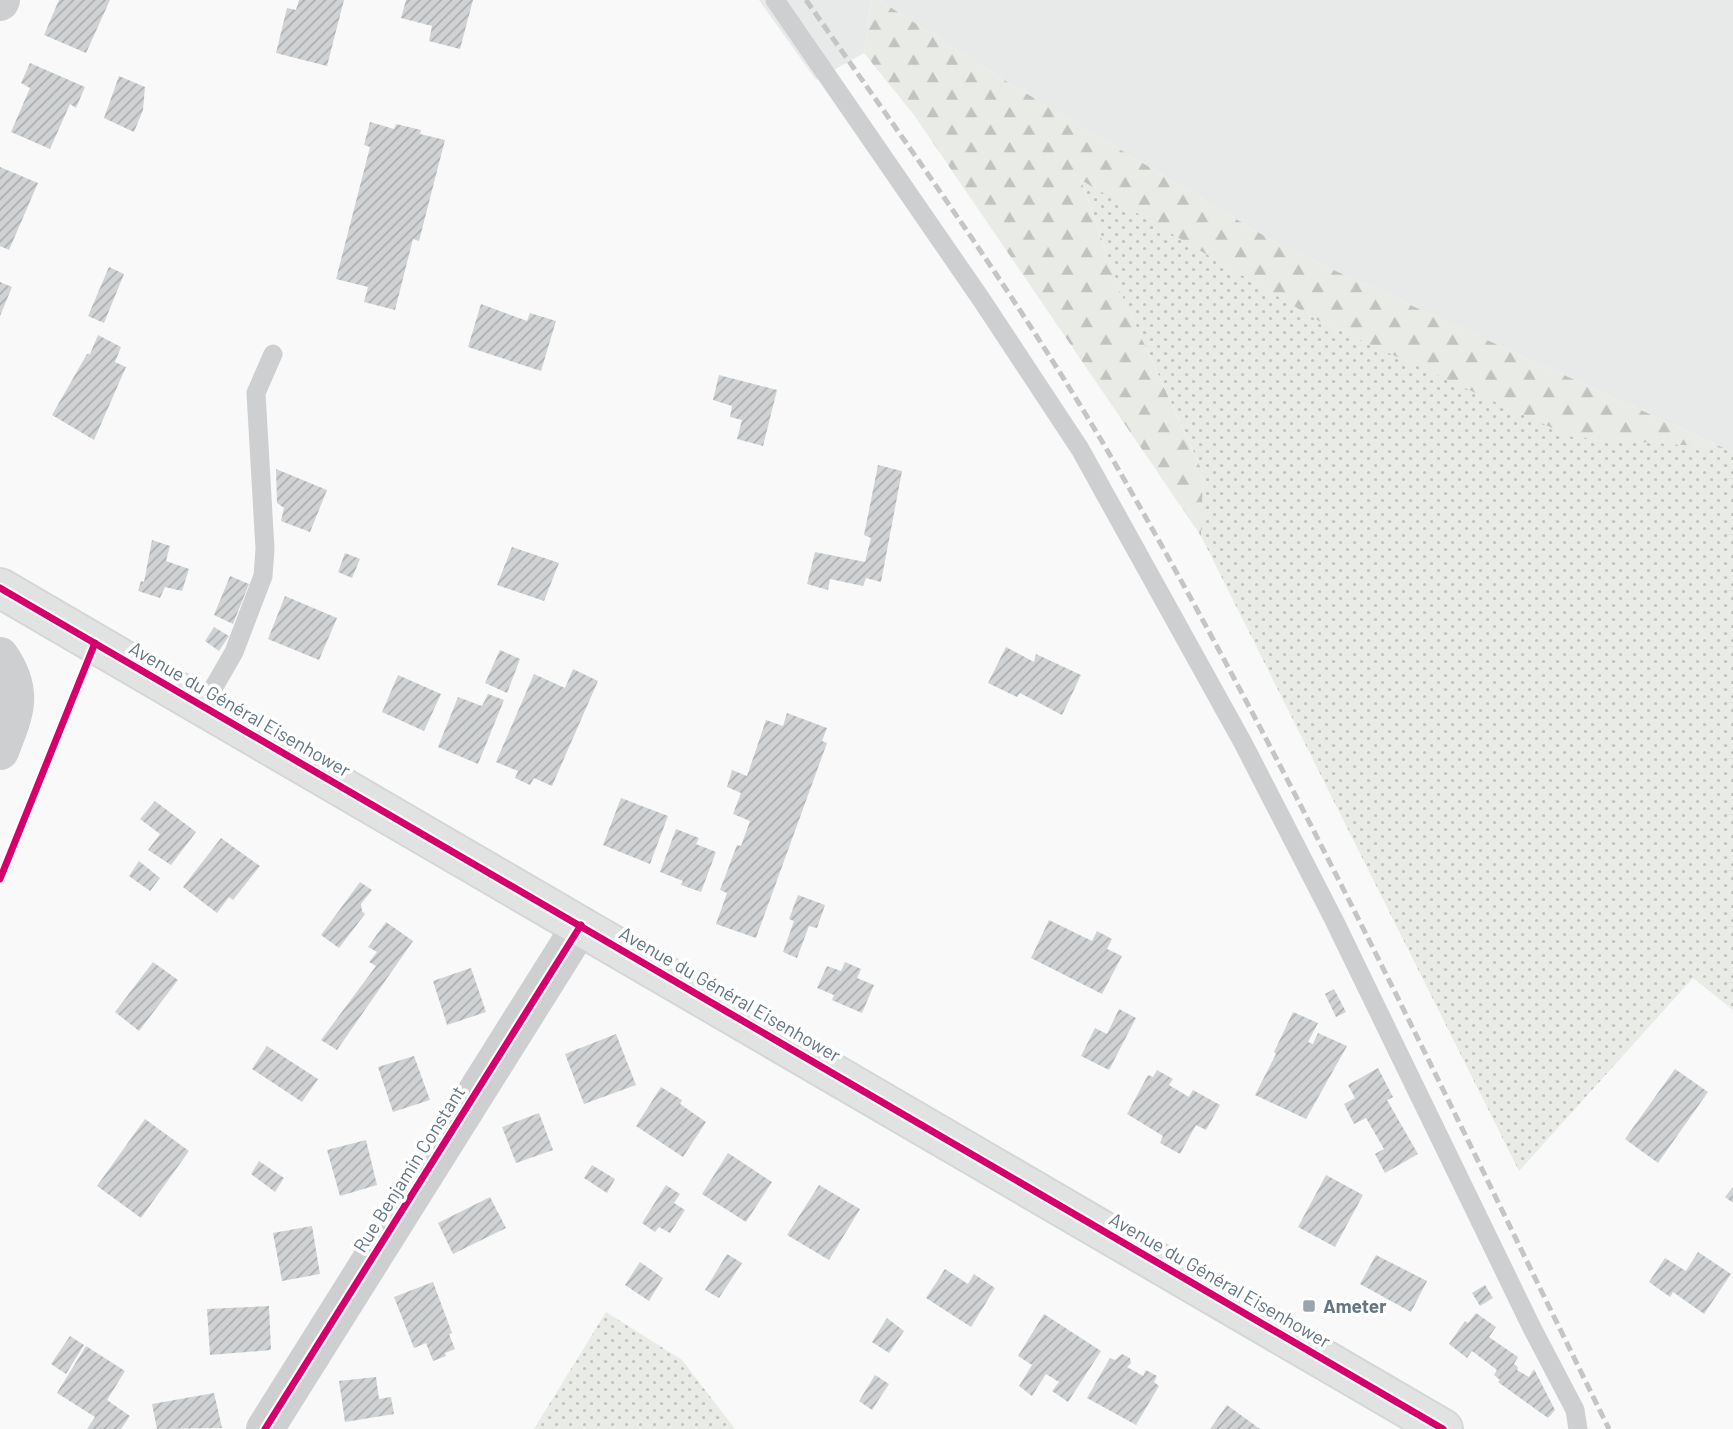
<svg xmlns="http://www.w3.org/2000/svg" width="1733" height="1429" font-family="Barlow,sans-serif">
<defs>
<pattern id="grass-dots" width="8" height="8" patternUnits="userSpaceOnUse" patternTransform="scale(1.75)"><rect width="8" height="8" fill="#e8ebe6"/><path d="M2 2h.1M6 6h.1" fill="none" stroke="#c0c3c0" stroke-width="1.8" stroke-linecap="round"/></pattern>
<pattern id="forest-firs" width="22" height="20" patternUnits="userSpaceOnUse" patternTransform="scale(1.75)"><rect width="22" height="20" fill="#e8ebe6"/><path d="M5 1l3.5 6h-7zM16 11l3.5 6h-7z" fill="#c0c3c0"/></pattern>
<pattern id="building-hatch" width="6" height="6" patternUnits="userSpaceOnUse" patternTransform="scale(1.75)"><rect width="6" height="6" fill="#d0d2d3"/><path d="M-1 1l2-2M0 6l6-6M5 7l2-2" fill="none" stroke="#acafb1"/></pattern>
</defs>
<rect width="100%" height="100%" fill="#f9f9f9"/>
<g fill="#e8e9e9">
<path d="M759 0H871L864 53 816 80Z"/>
<path d="M879 0H1733V452L1281 246 1004 80Z"/>
</g>
<g fill="url(#grass-dots)">
<path d="M1081 179 1319 321 1572 436 1724 448 1733 452V1010L1693 978 1519 1171 1201 536 1203 472 1120 291Z"/>
<path d="M606 1312 682 1360 735 1429H534Z"/>
</g>
<path fill="url(#forest-firs)" d="M871 0H879L1004 80 1281 246 1724 448 1572 437 1319 321 1081 180 1120 291 1203 473 1201 536 914 115 864 53Z"/>
<g fill="url(#building-hatch)">
<path d="M59 0H110L86 53 44 35Z"/>
<path d="M299 0H344L327 66 276 53 287 8 296 10Z"/>
<path d="M406 0H473L460 49 429 41 432 26 401 18Z"/>
<path d="M30 63 85 87 76 108 70 104 50 149 11 132 30 88 21 83Z"/>
<path d="M119 76 145 87 143 110 134 132 104 118Z"/>
<path d="M370 122 394 129 396 124 421 130 420 134 445 140 419 241 413 239 395 310 364 302 368 287 336 279 370 147 364 145Z"/>
<path d="M0 167 38 183 9 250 0 246Z"/>
<path d="M109 267 124 274 104 323 88 316Z"/>
<path d="M0 282 12 287 0 316Z"/>
<path d="M481 304 527 321 530 313 556 321 541 371 468 347Z"/>
<path d="M98 335 121 347 115 362 126 367 94 440 52 415 87 354H90Z"/>
<path d="M719 375 777 390 763 446 737 439 742 420 730 417 732 406 713 400Z"/>
<path d="M878 465 902 471 881 582 866 578 863 586 830 579 828 590 807 584 815 552 865 562 871 538 864 535Z"/>
<path d="M276 469 327 490 310 532 281 521 284 508 277 503Z"/>
<path d="M152 540 170 546 166 561 189 569 182 591 165 587 160 598 138 591 141 581 144 582Z"/>
<path d="M512 547 559 563 544 601 497 585Z"/>
<path d="M345 553 360 559 352 578 338 572Z"/>
<path d="M230 576 249 584 233 624 214 615Z"/>
<path d="M285 596 337 618 319 660 268 639Z"/>
<path d="M214 627 229 636 219 651 205 641Z"/>
<path d="M1006 647 1034 662 1036 654 1081 675 1062 715 1020 693 1017 697 988 683Z"/>
<path d="M500 650 520 659 507 693 485 683Z"/>
<path d="M573 669 598 681 552 786 534 778 530 785 515 778 518 771 496 762 534 674 565 688Z"/>
<path d="M398 675 441 694 424 731 382 712Z"/>
<path d="M488 694 504 700 478 764 438 747 458 697 482 706Z"/>
<path d="M787 713 827 728 822 741 827 743 756 938 716 924 727 893 720 890 737 845 741 846 750 821 733 814 741 793 727 787 732 770 747 776 766 720 783 726Z"/>
<path d="M621 798 668 816 650 864 603 845Z"/>
<path d="M155 801 196 832 171 865 148 850 160 834 140 819Z"/>
<path d="M676 829 699 838 696 844 716 852 701 892 681 885 683 881 660 872Z"/>
<path d="M221 838 260 866 233 900 229 897 217 913 183 887Z"/>
<path d="M139 861 160 878 150 891 129 876Z"/>
<path d="M360 882 372 890 361 904 362 911 365 914 339 948 321 935Z"/>
<path d="M798 895 825 905 817 928 809 926 797 958 783 952 794 921 789 919Z"/>
<path d="M1049 920 1092 941 1097 931 1112 939 1107 949 1122 956 1102 994 1031 958Z"/>
<path d="M386 922 413 941 337 1050 321 1040 376 966 369 962 377 952 368 947Z"/>
<path d="M153 962 178 980 139 1031 115 1012Z"/>
<path d="M845 962 861 969 857 978 874 985 862 1013 832 1000 834 995 817 988 827 966 841 971Z"/>
<path d="M471 968 486 1012 447 1025 433 981Z"/>
<path d="M1334 989 1346 1012 1336 1017 1325 994Z"/>
<path d="M1119 1009 1136 1018 1109 1070 1081 1056 1095 1028 1107 1034Z"/>
<path d="M1293 1012 1318 1023 1308 1042 1313 1044 1318 1033 1347 1046 1306 1119 1255 1095 1276 1054 1274 1052Z"/>
<path d="M616 1034 636 1085 584 1104 565 1054Z"/>
<path d="M267 1046 318 1079 302 1102 252 1069Z"/>
<path d="M414 1056 430 1100 393 1112 378 1067Z"/>
<path d="M1378 1068 1393 1097 1387 1100 1418 1154 1385 1173 1375 1154 1384 1149 1366 1118 1354 1124 1344 1104 1355 1098 1348 1085Z"/>
<path d="M1675 1069 1708 1092 1658 1163 1625 1139Z"/>
<path d="M1157 1070 1173 1079 1169 1085 1189 1097 1193 1090 1220 1105 1206 1130 1196 1125 1180 1154 1160 1143 1163 1136 1127 1114 1148 1075 1153 1077Z"/>
<path d="M661 1087 682 1100 680 1104 706 1122 683 1157 636 1126Z"/>
<path d="M539 1113 553 1150 516 1163 502 1127Z"/>
<path d="M145 1119 189 1151 141 1218 97 1186Z"/>
<path d="M366 1140 377 1185 340 1196 327 1150Z"/>
<path d="M728 1153 772 1182 746 1222 702 1194Z"/>
<path d="M259 1161 284 1178 275 1192 251 1174Z"/>
<path d="M592 1165 615 1179 607 1193 584 1178Z"/>
<path d="M1326 1175 1363 1195 1335 1247 1298 1227Z"/>
<path d="M666 1185 680 1194 674 1203 685 1210 670 1233 659 1227 655 1232 642 1223Z"/>
<path d="M819 1185 860 1209 829 1260 787 1235Z"/>
<path d="M1733 1187V1203L1725 1197Z"/>
<path d="M490 1197 506 1228 453 1254 438 1223Z"/>
<path d="M312 1226 320 1274 282 1281 273 1233Z"/>
<path d="M1698 1252 1731 1274 1704 1314 1673 1292 1670 1297 1649 1282 1665 1258 1686 1271Z"/>
<path d="M727 1254 742 1263 719 1298 705 1290Z"/>
<path d="M1376 1255 1427 1281 1411 1312 1360 1284Z"/>
<path d="M640 1262 663 1278 649 1301 625 1285Z"/>
<path d="M945 1269 968 1284 974 1274 995 1288 971 1327 926 1298Z"/>
<path d="M433 1282 452 1333 449 1334 455 1349 445 1353 446 1356 433 1361 426 1343 414 1348 394 1297Z"/>
<path d="M1485 1285 1493 1298 1480 1306 1472 1293Z"/>
<path d="M269 1306 271 1350 210 1355 207 1309Z"/>
<path d="M1476 1313 1496 1327 1489 1337 1518 1357 1514 1364 1518 1367 1517 1370 1529 1377 1534 1369 1555 1410 1548 1418 1498 1382 1500 1380 1494 1375 1497 1370 1472 1351 1467 1358 1449 1344 1465 1321 1468 1323Z"/>
<path d="M1044 1314 1101 1351 1068 1402 1052 1391 1059 1382 1046 1374 1032 1396 1019 1386 1032 1365 1018 1356Z"/>
<path d="M887 1318 904 1331 889 1353 872 1342Z"/>
<path d="M70 1336 84 1345 66 1374 51 1364Z"/>
<path d="M86 1346 125 1371 107 1400 130 1416 121 1429H87L95 1417 57 1393Z"/>
<path d="M1122 1354 1130 1358 1131 1363 1127 1367 1143 1376 1146 1370 1157 1376 1154 1382 1159 1386 1136 1425 1087 1398 1110 1358 1115 1360Z"/>
<path d="M875 1375 889 1384 872 1410 859 1401Z"/>
<path d="M376 1377 379 1399 391 1397 394 1414 345 1422 339 1381Z"/>
<path d="M214 1393 222 1428 157 1429 152 1404Z"/>
<path d="M1227 1405 1260 1429H1210Z"/>
</g>
<g fill="none" stroke-linecap="round" stroke-linejoin="round">
<defs>
<path id="secondary" d="M0 588 1443 1429"/>
</defs>
<use href="#secondary" stroke="#d5d6d7" stroke-width="42"/>
<g stroke="#cecfd0" stroke-width="19">
<path d="M775 0 981 299 1080 449 1243 743 1334 920 1532 1328 1575 1410 1578 1429"/>
<path d="M203 706 234 652 263 576 265 549 256 393 273 354"/>
</g>
<g stroke="#cecfd0" stroke-width="38">
<path d="M0 2 1 0"/>
<path d="M0 656C25 692 15 713 0 751"/>
<path d="M265 1429 581 925"/>
</g>
<use href="#secondary" stroke="#e1e2e2" stroke-width="38"/>
<path stroke="#c3c5c6" stroke-width="5" stroke-dasharray="10 5" stroke-linecap="butt" d="M806 0C913 153 1023 305 1117 467 1297 779 1450 1106 1609 1429"/>
<defs>
<g id="cycleway">
<path d="M0 588 1443 1429"/>
<path d="M0 879 95 643"/>
<path d="M265 1429 581 925"/>
</g>
</defs>
<use href="#cycleway" stroke="#fff" stroke-width="11"/>
<use href="#cycleway" stroke="#d6006c" stroke-width="7"/>
</g>
<rect fill="#99a4ac" stroke="#fff" stroke-width="2.5" x="1302" y="1299" width="14" height="14" rx="3.5"/>
<g text-anchor="middle" stroke-width="7" stroke-linejoin="round" paint-order="stroke">
<g font-size="19" fill="#657683" stroke="#fff">
<text transform="translate(240 709) rotate(30)" y="7">Avenue du Général Eisenhower</text>
<text transform="translate(730 994) rotate(30)" y="7">Avenue du Général Eisenhower</text>
<text transform="translate(409 1169) rotate(-58)" y="7">Rue Benjamin Constant</text>
<text transform="translate(1220 1280) rotate(30)" y="7">Avenue du Général Eisenhower</text>
</g>
<g font-size="19" font-weight="bold" fill="#657683" stroke="#fff" text-anchor="start">
<text x="1323" y="1313">Ameter</text>
</g>
</g>
</svg>
